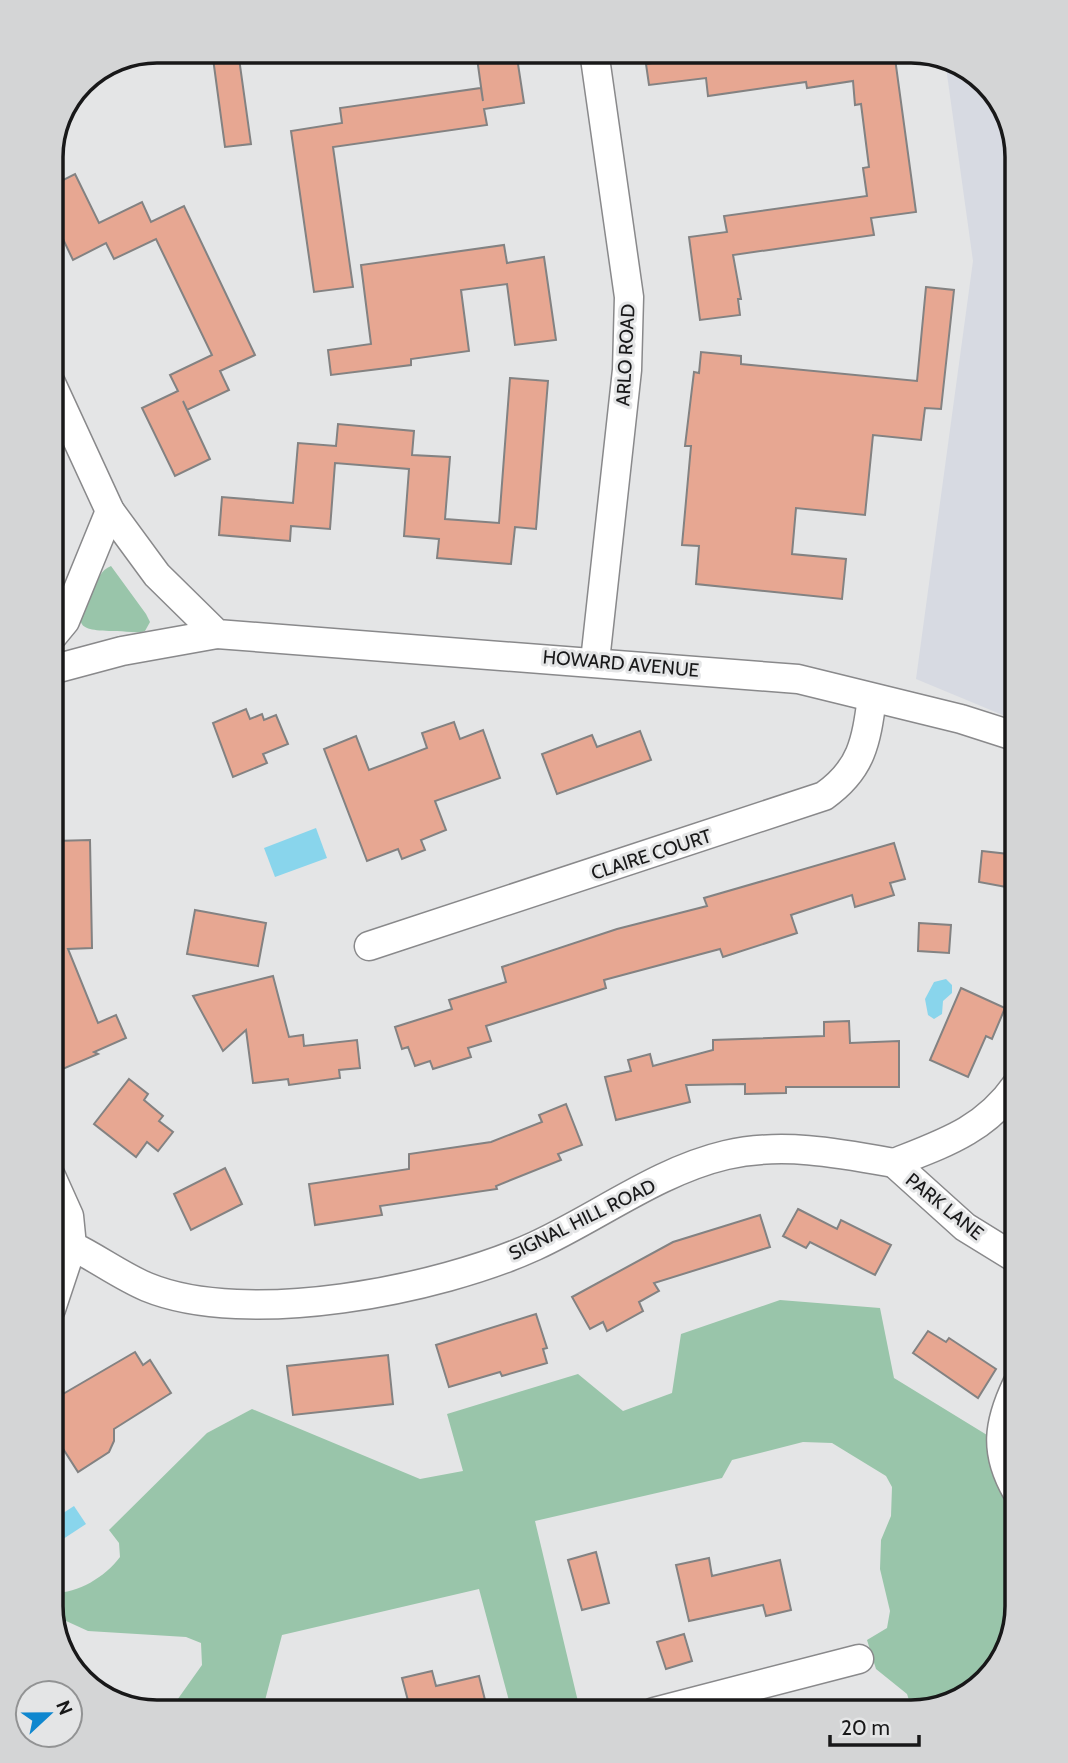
<svg xmlns="http://www.w3.org/2000/svg" width="1068" height="1763" font-family="Cabin,sans-serif">
<rect width="100%" height="100%" fill="#e4e5e6"/>
<path fill="#d7dae2" d="M945 60 970 69 1006 110 1017 157V721L916 679 973 261Z"/>
<g fill="#99c5aa">
<path d="M111 566 146 614 150 622 145 631C136 634 127 631 117 631 74 631 73 625 94 587 98 579 101 570 111 566Z"/>
<path d="M780 1300 880 1308 894 1378 987 1435 995 1477 1015 1529 1017 1606 1000 1665 958 1701 913 1712 907 1694 876 1669 867 1640 887 1628 890 1611 880 1569 881 1540 891 1516 892 1487 886 1476 832 1443 803 1442 732 1460 722 1478 535 1521 580 1710 572 1712H512L479 1589 282 1635 262 1712H166L170 1710 202 1665 201 1643 186 1637 88 1631 53 1615 51 1593C77 1594 104 1578 120 1557L119 1543 109 1530 207 1433 252 1409 420 1479 463 1471 447 1414 578 1374 623 1411 672 1393 681 1334Z"/>
</g>
<g fill="#89d5ec">
<path d="M51 764H62L63 818H51Z"/>
<path d="M316 828 327 858 275 877 264 848Z"/>
<path d="M946 979 952 985V993L943 1001 942 1014 934 1019 928 1015 925 999 934 982Z"/>
<path d="M74 1506 86 1524 54 1545 51 1521Z"/>
</g>
<g fill="#e7a792" stroke="#838282" stroke-width="2">
<path d="M212 51H238L251 144 225 147Z"/>
<path d="M476 51H516L524 103 484 109 487 125 333 147 353 287 314 292 291 131 342 123 340 108 481 88 483 101Z"/>
<path d="M664 51H704L705 56 739 51H894L916 212 871 218 874 235 733 255 741 299H738L740 315 700 320 689 237 727 232 724 216 867 196 863 168 869 167 861 104 855 105 853 81 807 88 806 82 708 96 706 78 649 85 646 64 665 61Z"/>
<path d="M75 174 99 223 142 202 151 222 184 206 255 355 220 371 229 390 187 410 183 401 210 459 175 476 142 408 178 391 170 375 212 355 156 239 114 259 106 243 73 260 51 214V186Z"/>
<path d="M504 245 507 263 544 257 556 340 515 345 507 284 461 290 469 351 411 359V365L331 375 328 350 371 344 361 265Z"/>
<path d="M926 287 954 290 941 409 925 408 921 440 873 435 865 515 796 508 792 554 846 559 842 599 696 584 699 546 682 545 691 446H685L694 372 699 373 701 352 741 356V364L917 381Z"/>
<path d="M510 378 548 381 536 529 515 527 511 564 437 558 439 539 404 536 409 469 335 463 330 529 291 526 290 541 219 535 222 497 293 503 298 443 336 446 338 424 414 431 412 455 450 457 445 519 499 523Z"/>
<path d="M246 709 250 719 262 714 264 720 276 715 288 744 263 754 267 763 233 777 213 723Z"/>
<path d="M454 722 460 739 483 730 500 778 435 801 446 830 421 840 425 850 402 859 398 849 367 861 324 749 356 736 369 770 427 748 422 733Z"/>
<path d="M640 731 651 760 557 794 542 754 592 735 597 747Z"/>
<path d="M90 840 92 948 68 949 98 1023 116 1015 126 1038 94 1052 98 1054 58 1071 51 1052V870H54V841Z"/>
<path d="M894 843 905 879 890 883 894 895 855 907 852 895 791 915 797 933 723 957 720 949 604 980 606 988 486 1026 491 1041 468 1048 471 1057 433 1069 430 1061 415 1066 408 1047 402 1049 395 1027 452 1009 449 1000 506 982 502 967 617 929 707 906 704 898Z"/>
<path d="M982 851 1017 855V889L979 882Z"/>
<path d="M195 910 266 923 258 966 187 954Z"/>
<path d="M919 923 951 925 949 953 918 951Z"/>
<path d="M273 976 289 1037 303 1035 304 1046 357 1040 360 1068 339 1070 340 1078 289 1085 288 1079 253 1083 246 1030 223 1051 193 996Z"/>
<path d="M961 988 1005 1008 992 1039 986 1036 968 1077 930 1060Z"/>
<path d="M849 1021 850 1043 899 1041V1087H786V1093L745 1094V1084L686 1085 690 1102 616 1120 605 1077 631 1071 628 1060 650 1054 653 1066 713 1050V1040L824 1036V1022Z"/>
<path d="M129 1079 148 1094 144 1100 163 1116 159 1121 173 1132 158 1151 147 1142 136 1157 94 1124Z"/>
<path d="M566 1104 582 1145 558 1154 561 1160 496 1186 497 1189 380 1206 382 1215 315 1225 309 1184 409 1169V1154L491 1142 542 1122 539 1115Z"/>
<path d="M225 1168 242 1204 191 1230 174 1194Z"/>
<path d="M798 1209 837 1229 841 1220 891 1245 875 1275 810 1242 806 1248 783 1236Z"/>
<path d="M760 1215 770 1247 654 1283 659 1291 639 1302 643 1311 607 1331 603 1322 590 1329 572 1297 673 1242Z"/>
<path d="M536 1314 547 1348 543 1349 547 1363 502 1376 500 1372 449 1387 436 1345Z"/>
<path d="M928 1331 946 1342 949 1338 996 1369 978 1398 913 1353Z"/>
<path d="M135 1352 143 1365 150 1360 171 1393 114 1429V1441L109 1452 78 1472 51 1430V1401Z"/>
<path d="M388 1355 393 1404 293 1415 287 1366Z"/>
<path d="M596 1552 609 1603 582 1610 568 1560Z"/>
<path d="M709 1558 712 1576 780 1560 791 1610 766 1616 763 1605 689 1621 676 1565Z"/>
<path d="M684 1634 692 1661 666 1669 657 1642Z"/>
<path d="M432 1671 436 1686 479 1676 488 1712H411L402 1678Z"/>
</g>
<g fill="none" stroke-linecap="round" stroke-linejoin="round">
<defs>
<g id="minor">
<path d="M594 51 629 297 627 370 595 661"/>
<path d="M51 383 110 511 157 575 217 634 798 679 961 719 1017 737"/>
<path d="M51 638 65 621 110 511"/>
<path d="M51 670 122 651 217 634"/>
<path d="M369 946 824 796C862 769 866 742 872 698"/>
<path d="M894 1163 965 1227 1017 1259"/>
<path d="M894 1163C945 1143 985 1130 1017 1084"/>
<path d="M51 1176 69 1216 72 1246C97 1258 121 1276 147 1287 247 1328 439 1290 535 1246 598 1217 658 1171 726 1155 782 1142 839 1153 894 1163"/>
<path d="M51 1309 72 1246 58 1236"/>
<path d="M1017 1492C994 1452 998 1424 1017 1384"/>
<path d="M654 1712 859 1659"/>
</g>
</defs>
<use href="#minor" stroke="#89898b" stroke-width="31"/>
<use href="#minor" stroke="#fff" stroke-width="28"/>
</g>
<g text-anchor="middle" stroke-width="6" stroke-linejoin="round" paint-order="stroke">
<g font-size="19" fill="#181819" stroke="#e4e5e6">
<text transform="translate(625 355) rotate(-87)" y="7">ARLO ROAD</text>
<text transform="translate(621 663) rotate(5)" y="7">HOWARD AVENUE</text>
<text transform="translate(651 854) rotate(-18)" y="7">CLAIRE COURT</text>
<text transform="translate(945 1206) rotate(39)" y="7">PARK LANE</text>
<text transform="translate(582 1219) rotate(-26)" y="7">SIGNAL HILL ROAD</text>
</g>
</g>
<path d="M0 0H1068V1763H0ZM157 63H911A94 94 0 0 1 1005 157V1606A94 94 0 0 1 911 1700H157A94 94 0 0 1 63 1606V157A94 94 0 0 1 157 63Z" fill="#d4d5d6" fill-rule="evenodd"/>
<path fill="none" stroke="#181819" stroke-width="3.5" d="M157 63H911A94 94 0 0 1 1005 157V1606A94 94 0 0 1 911 1700H157A94 94 0 0 1 63 1606V157A94 94 0 0 1 157 63Z"/>
<g transform="translate(49 1714) rotate(68)"><circle r="33" fill="#e4e5e6" stroke="#929394" stroke-width="2"/>
<path d="M0-5L12 26L0 18L-12 26Z" fill="#0f87cf"/>
<text y="-10" font-size="19" font-weight="bold" text-anchor="middle" fill="#181819">N</text>
</g>
<path d="M830 1735v10h89v-10" fill="none" stroke="#181819" stroke-width="3.5"/>
<text x="841" y="1735" font-size="21" fill="#181819" stroke="#e4e5e6" stroke-width="5" paint-order="stroke">20 m</text>
</svg>
